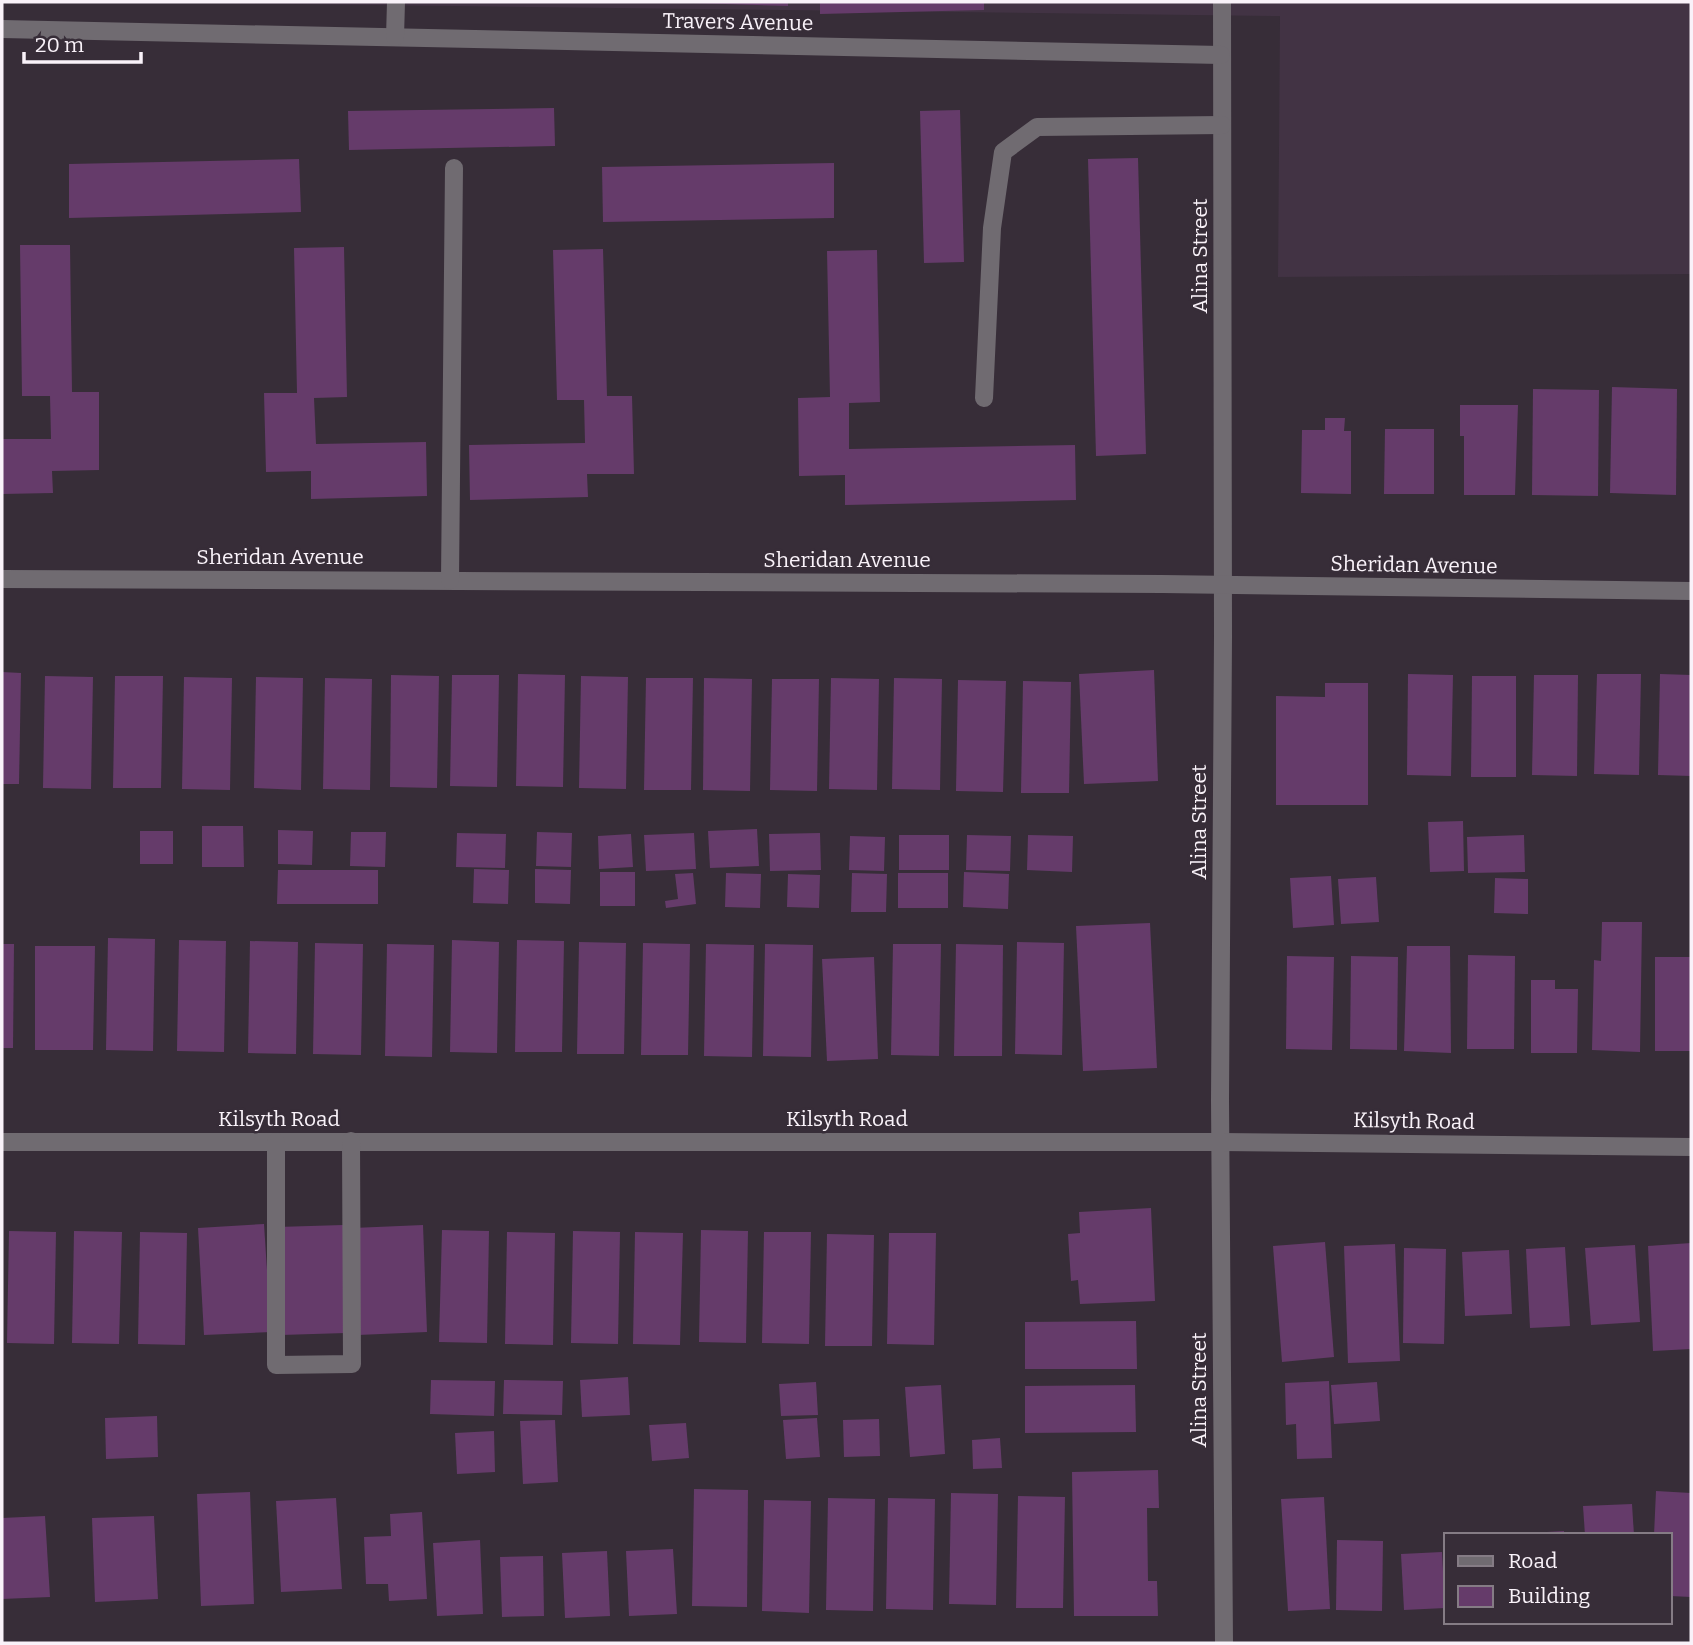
<svg xmlns="http://www.w3.org/2000/svg" width="1693" height="1645" font-family="Bitter,serif">
<rect width="100%" height="100%" fill="#372d38"/>
<path fill="#423344" d="M121 2H1691V274L1278 277 1280 16Z"/>
<g fill="#653b6a">
<path d="M662 2H788V6Z"/>
<path d="M820 2H984V10L820 14Z"/>
<path d="M554 108 555 146 349 150 348 111Z"/>
<path d="M960 110 964 262 924 263 920 111Z"/>
<path d="M1138 158 1146 454 1096 456 1088 159Z"/>
<path d="M299 159 301 212 69 218V164Z"/>
<path d="M834 163V218L603 222 602 167Z"/>
<path d="M20 245H70L72 392H99V470L52 471 53 493 2 494V439H51L50 396H22Z"/>
<path d="M344 247 347 397 314 398 316 444 426 442 427 496 311 499V471L266 472 264 393H297L294 248Z"/>
<path d="M603 249 607 396H632L634 474H587L588 497 470 500 469 445 585 443 584 400H557L553 250Z"/>
<path d="M877 250 880 402 849 403V449L1075 445 1076 500 845 505V475L799 476 798 398 830 397 827 251Z"/>
<path d="M1612 387 1677 389 1676 495 1610 493Z"/>
<path d="M1533 389 1599 390 1598 496 1532 495Z"/>
<path d="M1460 405H1518L1515 495H1464V436H1460Z"/>
<path d="M1325 418H1345L1344 431H1351V494L1301 493 1302 430H1325Z"/>
<path d="M1385 429H1434V494H1384Z"/>
<path d="M1154 670 1158 781 1084 784 1079 674Z"/>
<path d="M2 672 21 673 19 784H2Z"/>
<path d="M518 674 565 675 563 787 516 786Z"/>
<path d="M1408 674 1453 675 1451 776 1407 775Z"/>
<path d="M1597 674H1641L1639 775 1594 774Z"/>
<path d="M1660 674 1691 675V776L1658 775Z"/>
<path d="M391 675 439 676 437 788 390 787Z"/>
<path d="M452 675H499L497 787 450 786Z"/>
<path d="M1534 675H1578L1577 776 1532 775Z"/>
<path d="M45 676 93 677 91 789 43 788Z"/>
<path d="M115 676H163L161 788H113Z"/>
<path d="M581 676 628 677 626 789 579 788Z"/>
<path d="M1472 676H1516V777H1471Z"/>
<path d="M184 677 232 678 230 790 182 789Z"/>
<path d="M256 677 303 678 301 790 254 788Z"/>
<path d="M325 678 372 679 370 790 323 789Z"/>
<path d="M646 678H693L691 790H644Z"/>
<path d="M704 678 752 679 750 791 703 790Z"/>
<path d="M831 678 879 679 877 790 829 789Z"/>
<path d="M894 678 942 679 940 790 892 789Z"/>
<path d="M772 679H819L817 791 770 790Z"/>
<path d="M958 680 1006 681 1003 792 956 791Z"/>
<path d="M1023 681 1071 682 1069 793H1021Z"/>
<path d="M1325 683H1368V805H1276V696L1325 697Z"/>
<path d="M1463 821 1464 871 1430 872 1428 822Z"/>
<path d="M202 826H243L244 867H202Z"/>
<path d="M757 829 759 866 710 868 708 831Z"/>
<path d="M278 830 313 831 312 865 278 864Z"/>
<rect x="140" y="831" width="33" height="33"/>
<path d="M351 832H386L385 867 350 866Z"/>
<path d="M537 832 572 833 571 867 536 866Z"/>
<path d="M457 833 506 834 505 868 456 867Z"/>
<path d="M694 833 696 869 646 871 644 835Z"/>
<path d="M820 833 821 870 770 871 769 834Z"/>
<path d="M631 834 633 867 599 869 598 836Z"/>
<rect x="899" y="835" width="50" height="35"/>
<path d="M967 835 1011 836 1010 871 966 870Z"/>
<path d="M1028 835 1073 836 1072 872 1027 870Z"/>
<path d="M1524 835 1525 872 1468 873 1467 837Z"/>
<path d="M850 836 885 837 884 871 849 870Z"/>
<path d="M474 869 509 870 508 904 473 903Z"/>
<path d="M535 869 571 870 570 904 535 903Z"/>
<path d="M278 870H378V904H277Z"/>
<rect x="600" y="872" width="35" height="34"/>
<path d="M964 872 1009 874 1008 909 963 907Z"/>
<path d="M693 873 696 904 666 908 665 901 678 899 675 874Z"/>
<path d="M726 873 761 874 760 908 725 907Z"/>
<path d="M852 873 887 874 886 912H851Z"/>
<rect x="898" y="873" width="50" height="35"/>
<path d="M788 874 820 875 819 908 787 907Z"/>
<path d="M1331 876 1334 925 1293 928 1290 878Z"/>
<path d="M1376 877 1379 922 1341 924 1338 879Z"/>
<path d="M1495 878 1528 879V914L1494 913Z"/>
<path d="M1602 922H1642L1640 1052 1592 1050 1594 960 1601 961Z"/>
<path d="M1150 923 1157 1068 1083 1071 1076 926Z"/>
<path d="M108 938 155 939 153 1051 106 1050Z"/>
<path d="M179 940 226 941 224 1052 177 1051Z"/>
<path d="M452 940 499 942 497 1053 450 1052Z"/>
<path d="M517 940 564 941 562 1052H515Z"/>
<path d="M250 941 298 942 296 1054 248 1053Z"/>
<path d="M579 942 626 943 624 1054H577Z"/>
<path d="M1017 942 1064 943 1062 1055 1015 1054Z"/>
<path d="M315 943 363 944 361 1055 313 1054Z"/>
<path d="M643 943 690 944 688 1055H641Z"/>
<path d="M2 944H14L13 1048H2Z"/>
<path d="M387 944 434 945 432 1057 385 1056Z"/>
<path d="M706 944 754 945 752 1057 704 1056Z"/>
<path d="M765 944 813 945 811 1057 763 1056Z"/>
<path d="M893 944H941L939 1056 891 1055Z"/>
<path d="M956 944 1003 945 1002 1056H954Z"/>
<path d="M35 946H95L93 1050H35Z"/>
<path d="M1407 946H1450L1451 1053 1404 1051Z"/>
<path d="M1468 955 1515 956 1514 1049H1467Z"/>
<path d="M1287 956 1334 957 1332 1050 1286 1049Z"/>
<path d="M1351 956 1398 957 1397 1050 1350 1049Z"/>
<path d="M874 957 878 1059 827 1061 822 959Z"/>
<rect x="1655" y="957" width="36" height="94"/>
<path d="M1531 980H1555V989H1578L1577 1053H1531Z"/>
<path d="M1151 1208 1155 1301 1080 1304 1078 1280 1071 1281 1068 1234 1080 1233 1079 1212Z"/>
<path d="M264 1224 271 1332 204 1335 198 1228Z"/>
<path d="M343 1225 346 1333 281 1335 277 1227Z"/>
<path d="M423 1225 427 1332 358 1335 353 1228Z"/>
<path d="M442 1230 489 1231 487 1343 439 1342Z"/>
<path d="M701 1230 748 1231 746 1343 699 1342Z"/>
<path d="M9 1231 56 1232 54 1344 7 1343Z"/>
<path d="M74 1231 122 1232 119 1344 72 1343Z"/>
<path d="M573 1231 620 1232 618 1344 571 1343Z"/>
<path d="M140 1232 187 1233 185 1345 138 1344Z"/>
<path d="M507 1232 555 1233 553 1345 505 1344Z"/>
<path d="M635 1232 683 1233 680 1345 633 1344Z"/>
<path d="M764 1232H811L809 1344 762 1343Z"/>
<path d="M889 1233H936L934 1345 887 1344Z"/>
<path d="M827 1234 874 1235 872 1346H825Z"/>
<path d="M1325 1242 1334 1357 1282 1362 1273 1246Z"/>
<path d="M1691 1243V1349L1653 1351 1648 1246Z"/>
<path d="M1395 1244 1400 1361 1348 1363 1344 1246Z"/>
<path d="M1635 1245 1640 1322 1591 1325 1585 1248Z"/>
<path d="M1565 1247 1570 1326 1530 1328 1526 1249Z"/>
<path d="M1404 1248 1446 1249 1444 1344 1403 1343Z"/>
<path d="M1509 1250 1512 1314 1465 1316 1462 1252Z"/>
<path d="M1136 1321 1137 1369H1025V1322Z"/>
<path d="M628 1377 630 1415 582 1417 580 1380Z"/>
<path d="M431 1380 495 1381 494 1416 430 1414Z"/>
<path d="M504 1380 563 1381 562 1415 503 1414Z"/>
<path d="M1329 1381 1332 1458 1297 1459 1296 1424 1286 1425 1285 1383Z"/>
<path d="M816 1382 818 1415 781 1416 779 1384Z"/>
<path d="M1377 1382 1380 1421 1334 1424 1331 1385Z"/>
<path d="M941 1385 945 1454 910 1457 905 1387Z"/>
<path d="M1135 1385 1136 1432 1025 1433V1386Z"/>
<path d="M157 1416 158 1457 106 1459 105 1418Z"/>
<path d="M817 1418 820 1457 786 1459 783 1420Z"/>
<path d="M879 1419 880 1456 844 1457 843 1420Z"/>
<path d="M555 1420 558 1482 523 1484 520 1421Z"/>
<path d="M686 1423 689 1458 652 1461 649 1425Z"/>
<path d="M494 1431 495 1472 457 1474 455 1433Z"/>
<path d="M1000 1438 1002 1468 973 1469 972 1440Z"/>
<path d="M1158 1470 1159 1508H1147L1148 1581H1157L1158 1616H1074L1072 1472Z"/>
<path d="M694 1489 748 1490 747 1607 692 1606Z"/>
<path d="M1656 1491 1691 1493V1597L1670 1596V1535H1654Z"/>
<path d="M250 1492 254 1604 201 1606 197 1494Z"/>
<path d="M951 1493 998 1494 996 1605 949 1604Z"/>
<path d="M1018 1496 1065 1497 1063 1608H1016Z"/>
<path d="M1324 1497 1330 1609 1288 1611 1281 1499Z"/>
<path d="M336 1498 342 1589 281 1592 276 1501Z"/>
<path d="M828 1498 875 1499 873 1611 826 1610Z"/>
<path d="M888 1498 935 1499 933 1610 886 1609Z"/>
<path d="M764 1500 811 1501 809 1613 762 1611Z"/>
<path d="M1632 1504 1634 1535H1585L1583 1506Z"/>
<path d="M422 1512 427 1599 389 1601 388 1584H366L364 1537 391 1536 390 1514Z"/>
<path d="M45 1516 50 1597 2 1599V1518Z"/>
<path d="M154 1516 158 1599 95 1602 92 1518Z"/>
<path d="M1564 1531V1535H1530L1529 1533Z"/>
<path d="M480 1540 483 1614 437 1616 433 1543Z"/>
<path d="M1337 1540 1383 1541 1382 1611 1336 1610Z"/>
<path d="M673 1549 677 1614 629 1616 626 1551Z"/>
<path d="M607 1551 610 1616 565 1618 562 1553Z"/>
<path d="M1442 1552 1445 1608 1404 1610 1401 1554Z"/>
<path d="M543 1556 544 1616 502 1617 500 1557Z"/>
</g>
<g fill="none" stroke-linecap="round" stroke-linejoin="round">
<g stroke="#706b71" stroke-width="18">
<path d="M1222 2 1223 637 1220 1100 1224 1643"/>
<path d="M2 29 1221 55"/>
<path d="M395 37 396 2"/>
<path d="M984 398 992 228 1003 152 1037 127 1222 125"/>
<path d="M2 579 1162 584 1691 591"/>
<path d="M450 580 454 168"/>
<path d="M2 1142H1220L1691 1147"/>
<path d="M276 1142V1365L352 1364 351 1141"/>
</g>
</g>
<g text-anchor="middle" stroke-width="5" stroke-linejoin="round" paint-order="stroke">
<g font-size="21" fill="#f9f2f9" stroke="#372d38">
<text transform="translate(738 22) rotate(1)" y="7">Travers Avenue</text>
<text transform="translate(1200 256) rotate(-90)" y="7">Alina Street</text>
<text x="280" y="564">Sheridan Avenue</text>
<text x="847" y="567">Sheridan Avenue</text>
<text transform="translate(1414 565) rotate(1)" y="7">Sheridan Avenue</text>
<text transform="translate(1199 822) rotate(-90)" y="7">Alina Street</text>
<text x="279" y="1126">Kilsyth Road</text>
<text x="847" y="1126">Kilsyth Road</text>
<text transform="translate(1414 1121) rotate(1)" y="7">Kilsyth Road</text>
<text transform="translate(1199 1390) rotate(-90)" y="7">Alina Street</text>
</g>
</g>
<rect width="1693" height="1645" fill="none" stroke="#f9f2f9" stroke-width="7"/>
<rect x="1444" y="1533" width="228" height="91" fill="#372d38" stroke="#857c85" stroke-width="2"/>
<rect x="1458" y="1556" width="35" height="10" fill="#706b71" stroke="#857c85" stroke-width="2"/>
<text x="1508" y="1568" font-size="21" fill="#f9f2f9">Road</text>
<rect x="1458" y="1586" width="35" height="21" fill="#653b6a" stroke="#857c85" stroke-width="2"/>
<text x="1508" y="1603" font-size="21" fill="#f9f2f9">Building</text>
<path d="M24 52v10h117v-10" fill="none" stroke="#f9f2f9" stroke-width="3.5"/>
<text x="35" y="52" font-size="21" fill="#f9f2f9" stroke="#372d38" stroke-width="5" paint-order="stroke">20 m</text>
</svg>
